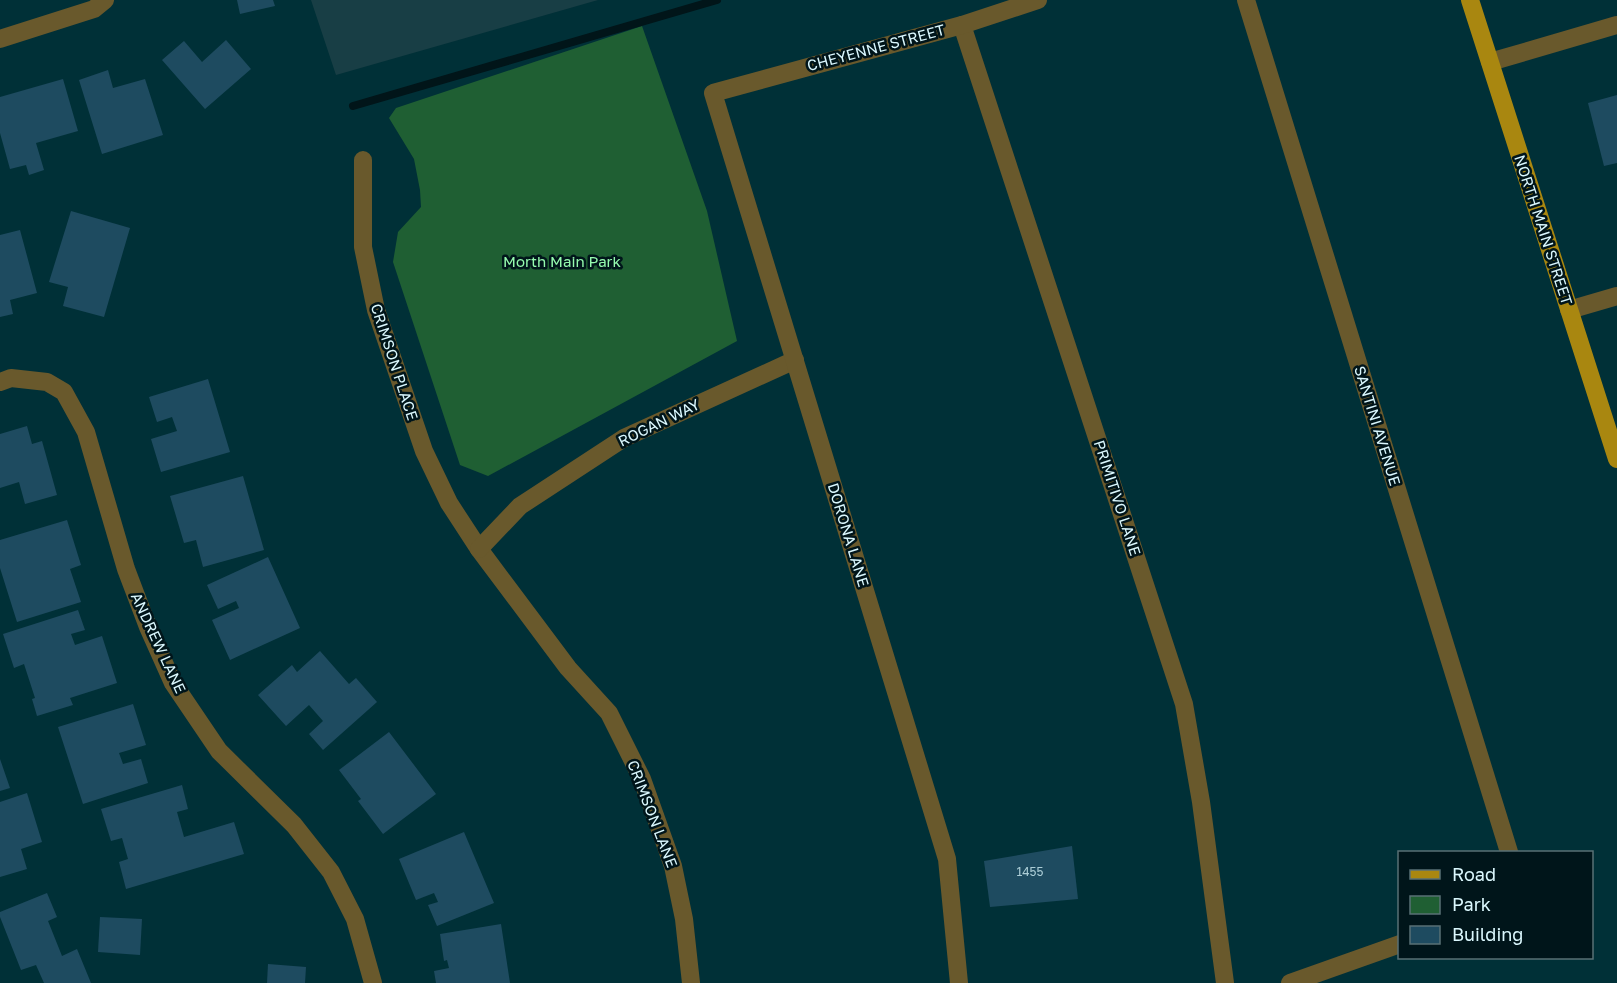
<svg xmlns="http://www.w3.org/2000/svg" width="1617" height="983" font-family="'Golos Text',sans-serif">
<rect width="100%" height="100%" fill="#003037"/>
<path fill="#183e45" d="M311 0H598L336 75Z"/>
<path fill="#1f5f33" d="M642 26 707 211 737 341 488 476 460 465 393 262 398 232 421 207 420 190 414 159 389 118 396 108Z"/>
<g fill="none" stroke-linecap="round" stroke-linejoin="round">
<path stroke="#011519" stroke-width="8" d="M353 106 717 0"/>
</g>
<g fill="#1e4b60">
<path d="M237 0H273L275 6 240 14Z"/>
<path d="M226 40 251 69 205 109 162 60 184 41 202 62Z"/>
<path d="M108 70 113 88 145 79 163 135 102 154 79 80Z"/>
<path d="M63 79 78 131 36 143 44 170 29 175 26 165 10 169 0 133V97Z"/>
<path d="M1617 95V163L1604 166 1588 103Z"/>
<path d="M71 211 130 228 104 317 63 306 68 287 49 282Z"/>
<path d="M20 230 37 293 10 300 13 314 0 317V235Z"/>
<path d="M208 379 230 452 161 472 151 439 177 431 172 417 157 422 149 397Z"/>
<path d="M27 426 32 444 42 441 57 495 25 504 19 482 0 488V434Z"/>
<path d="M243 476 264 550 203 567 196 540 184 543 170 496Z"/>
<path d="M67 520 81 565 70 569 81 602 17 622 0 568V540Z"/>
<path d="M268 557 300 628 230 660 212 620 239 608 236 601 218 609 207 585Z"/>
<path d="M78 610 85 630 71 634 75 645 102 636 117 683 70 698 73 705 37 716 32 699 35 698 24 664 14 668 3 634Z"/>
<path d="M320 651 349 684 356 678 377 702 323 750 309 734 323 721 309 705 286 726 258 695 292 665 297 672Z"/>
<path d="M133 704 146 745 119 753 123 764 141 759 148 783 83 804 58 727Z"/>
<path d="M389 732 436 794 383 834 358 801 361 799 339 770Z"/>
<path d="M0 759 10 788 0 791Z"/>
<path d="M182 785 188 809 177 812 184 837 234 822 244 854 126 889 119 862 128 859 122 838 111 841 101 809Z"/>
<path d="M27 793 42 842 21 849 27 869 0 877V802Z"/>
<path d="M464 832 494 903 437 926 428 905 438 902 434 893 416 900 399 859Z"/>
<path d="M1072 846 1078 899 990 907 984 861Z"/>
<path d="M47 893 57 917 48 921 62 956 77 949 91 983H44L36 965 21 970 0 917V912Z"/>
<path d="M100 917 142 919 140 955 98 952Z"/>
<path d="M501 924 510 983H436L434 971 449 968 447 960 444 961 440 934Z"/>
<path d="M268 964 306 967 305 983H267Z"/>
</g>
<g fill="none" stroke-linecap="round" stroke-linejoin="round">
<g stroke="#69592c" stroke-width="18">
<path d="M1246 0 1509 852"/>
<path d="M962 25 1184 704 1201 802 1225 983"/>
<path d="M0 39 94 9 105 0"/>
<path d="M1490 62 1617 25"/>
<path d="M363 160V247L376 310 424 451 449 503 479 549 568 668 609 713 642 779 673 866 684 919 691 983"/>
<path d="M1569 310 1617 296"/>
<path d="M0 382 11 378 47 382 64 392 86 432 126 569 148 627 173 683 219 751 294 825 331 872 355 919 373 983"/>
<path d="M479 549 520 506 624 438 795 360"/>
<path d="M959 983 947 859 713 93 962 25 1038 0"/>
<path d="M1290 983 1400 944"/>
</g>
<path stroke="#a98710" stroke-width="18" d="M1470 0 1617 459"/>
</g>
<g text-anchor="middle" stroke-width="5" stroke-linejoin="round" paint-order="stroke">
<g font-size="12" fill="#accdd6">
<text x="1030" y="876">1455</text>
</g>
<g font-size="15" fill="#dbf8fe" stroke="#00151a">
<text transform="translate(876 48) rotate(-15)" y="5">CHEYENNE STREET</text>
<text transform="translate(1543 230) rotate(72)" y="5">NORTH MAIN STREET</text>
<text transform="translate(394 362) rotate(72)" y="5">CRIMSON PLACE</text>
<text transform="translate(659 423) rotate(-26)" y="5">ROGAN WAY</text>
<text transform="translate(1377 426) rotate(73)" y="5">SANTINI AVENUE</text>
<text transform="translate(1117 498) rotate(72)" y="5">PRIMITIVO LANE</text>
<text transform="translate(848 535) rotate(73)" y="5">DORONA LANE</text>
<text transform="translate(158 643) rotate(65)" y="5">ANDREW LANE</text>
<text transform="translate(652 814) rotate(69)" y="5">CRIMSON LANE</text>
</g>
<g font-size="15" fill="#95fbae" stroke="#00151a">
<text x="562" y="267">Morth Main Park</text>
</g>
</g>
<rect x="1398" y="851" width="195" height="108" fill="#00151a" stroke="#587075" stroke-width="1.5"/>
<rect x="1410" y="870" width="30" height="9" fill="#a98710" stroke="#587075" stroke-width="1.5"/>
<text x="1452" y="881" font-size="18" fill="#dbf8fe">Road</text>
<rect x="1410" y="896" width="30" height="18" fill="#1f5f33" stroke="#587075" stroke-width="1.5"/>
<text x="1452" y="911" font-size="18" fill="#dbf8fe">Park</text>
<rect x="1410" y="926" width="30" height="18" fill="#1e4b60" stroke="#587075" stroke-width="1.5"/>
<text x="1452" y="941" font-size="18" fill="#dbf8fe">Building</text>
</svg>
